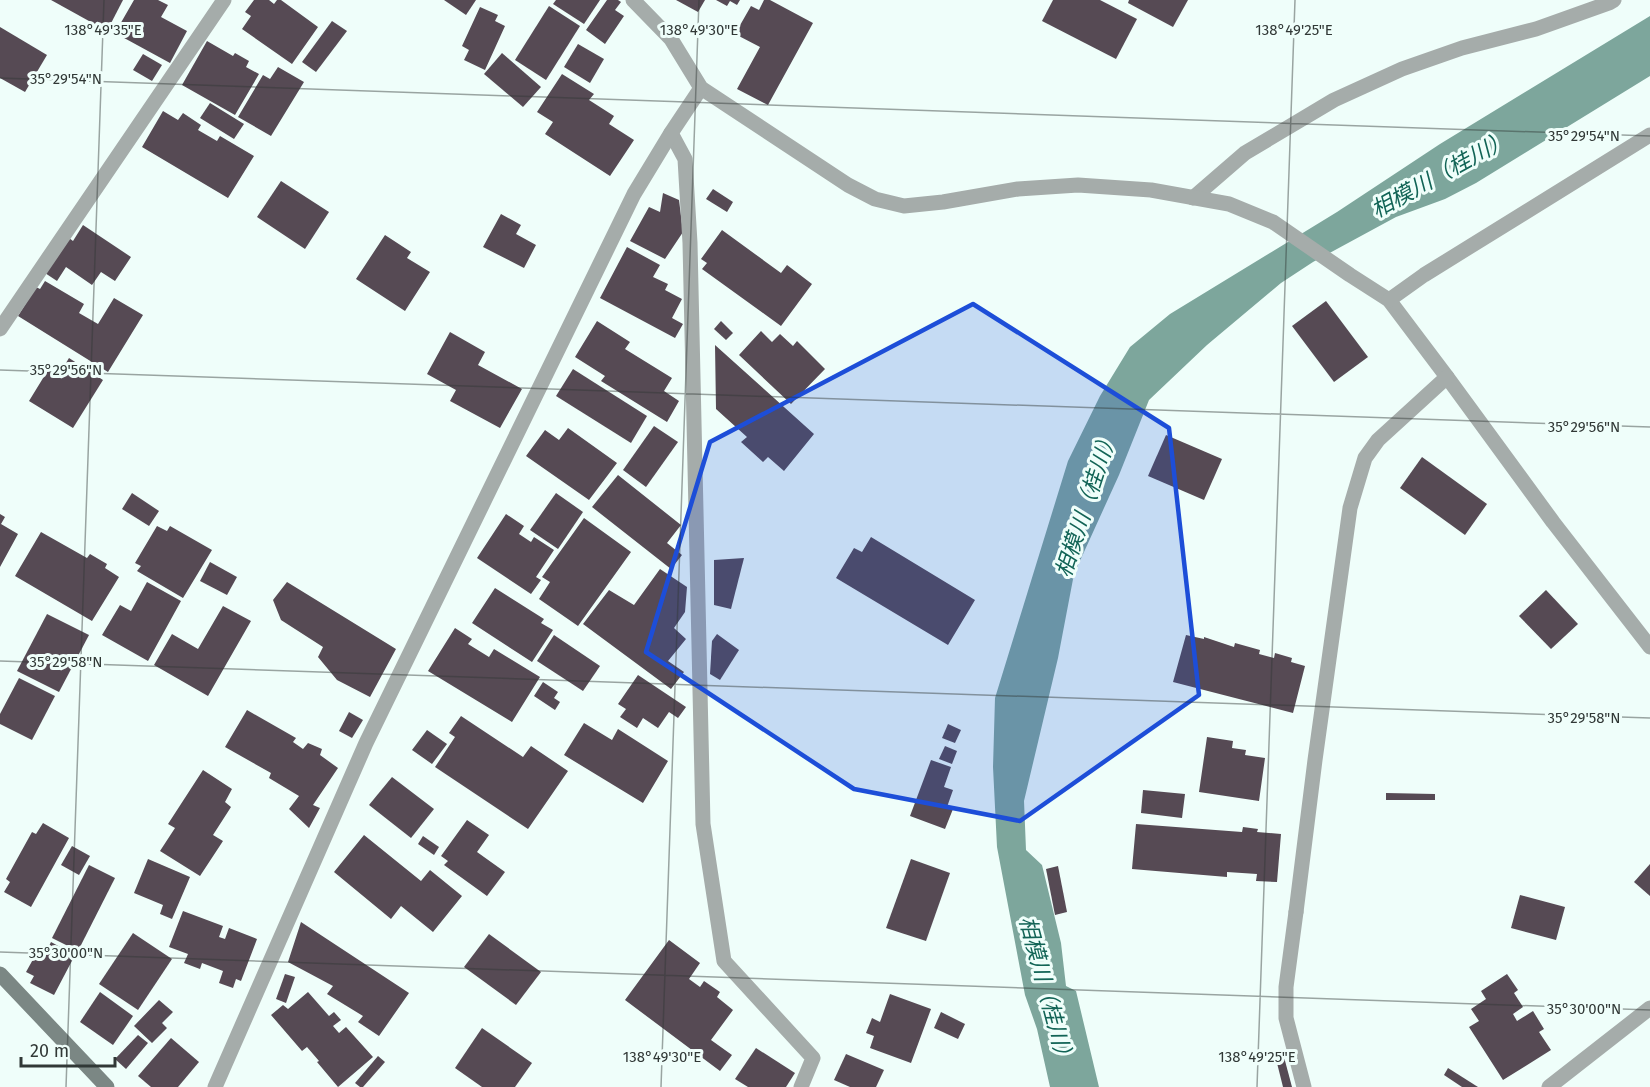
<svg xmlns="http://www.w3.org/2000/svg" width="1650" height="1087" font-family="'Fira Sans','Noto Sans JP',sans-serif">
<rect width="100%" height="100%" fill="#effefa"/>
<path fill="#7da69c" d="M1650 16V76L1476 183 1445 199 1396 217 1313 262 1281 283 1207 345 1149 400 1119 475 1074 574 1058 658 1024 801 1026 850 1042 865 1061 943 1066 986 1076 991 1099 1087H1050L1037 1029 1025 995 997 847 993 767 995 698 1068 461 1100 396 1130 347 1170 314 1337 212 1440 144Z"/>
<g fill="#564a54">
<path d="M51 0H123L107 31Z"/>
<path d="M134 0H158L168 5 161 17 187 31 170 63 115 33Z"/>
<path d="M254 0H269L274 4 277 0H281L318 27 292 64 242 29 251 16 245 12Z"/>
<path d="M444 0H476L466 15Z"/>
<path d="M556 0H600L584 24 553 4Z"/>
<path d="M607 0H618L621 2 615 10 624 16 605 44 586 30Z"/>
<path d="M676 0H705L698 12Z"/>
<path d="M716 0H740L737 5 730 1 727 6Z"/>
<path d="M764 0H770L813 23 768 105 737 89 760 47 735 34 751 6 759 10Z"/>
<path d="M1053 0H1100L1137 19 1116 59 1042 21Z"/>
<path d="M1129 0H1188L1173 27 1128 3Z"/>
<path d="M549 6 580 26 546 80 515 60Z"/>
<path d="M480 7 498 15 495 21 505 26 485 70 464 60 469 50 462 46Z"/>
<path d="M332 21 347 31 316 72 302 62Z"/>
<path d="M0 27 47 55 25 92 0 78Z"/>
<path d="M207 41 233 56 235 53 249 61 246 67 259 74 235 115 182 85Z"/>
<path d="M578 44 604 59 590 83 564 67Z"/>
<path d="M502 53 541 87 523 107 484 74Z"/>
<path d="M143 54 162 65 152 81 133 70Z"/>
<path d="M278 67 304 82 271 136 238 117 263 75 270 79Z"/>
<path d="M562 74 594 94 589 100 614 116 609 124 634 140 610 176 545 134 553 122 537 112Z"/>
<path d="M210 103 244 124 234 139 200 118Z"/>
<path d="M163 111 178 120 183 113 201 125 198 130 217 141 220 136 254 156 228 198 142 147Z"/>
<path d="M281 181 329 212 305 249 257 217Z"/>
<path d="M713 189 733 202 727 212 706 199Z"/>
<path d="M663 193 679 200 683 232 665 259 630 241 649 207 660 212Z"/>
<path d="M501 214 521 225 516 234 536 245 524 268 483 247Z"/>
<path d="M83 225 131 257 115 281 101 272 92 285 66 267 57 281 45 273 69 238 73 241Z"/>
<path d="M722 230 781 273 787 265 812 284 781 326 702 269 707 263 701 259Z"/>
<path d="M385 235 411 252 407 258 430 272 405 311 356 279Z"/>
<path d="M627 247 660 265 653 277 668 284 665 290 682 299 672 318 683 324 675 338 600 298Z"/>
<path d="M45 281 84 304 79 313 98 324 114 298 143 315 108 372 18 316 36 287 40 289Z"/>
<path d="M1326 301 1368 357 1334 382 1292 326Z"/>
<path d="M597 321 630 342 625 349 672 378 664 391 679 401 667 422 601 381 605 376 575 357Z"/>
<path d="M721 321 733 333 726 340 714 329Z"/>
<path d="M761 331 772 342 780 334 793 346 797 341 825 369 791 404 739 355Z"/>
<path d="M450 332 485 352 478 365 522 389 500 428 450 401 456 390 427 374Z"/>
<path d="M715 345 814 434 784 471 768 457 763 462 741 442 747 437 716 409Z"/>
<path d="M69 358 103 380 73 428 29 401 48 370 58 376Z"/>
<path d="M573 369 647 416 631 443 556 396Z"/>
<path d="M654 426 678 442 646 487 623 470Z"/>
<path d="M568 428 617 463 589 500 526 456 545 430 559 440Z"/>
<path d="M1166 435 1222 459 1204 500 1148 476Z"/>
<path d="M1422 457 1487 504 1465 535 1400 488Z"/>
<path d="M618 475 681 525 667 543 682 555 671 569 592 507Z"/>
<path d="M132 493 159 511 149 526 122 509Z"/>
<path d="M556 493 583 512 558 549 530 530Z"/>
<path d="M0 514 5 517 1 524 18 534 0 567Z"/>
<path d="M506 514 524 526 519 534 531 542 534 537 554 550 536 577 541 580 531 594 477 558Z"/>
<path d="M584 518 631 552 578 626 539 599 550 582 542 577Z"/>
<path d="M157 526 167 531 170 526 212 550 183 598 137 571 141 566 135 563Z"/>
<path d="M41 532 87 558 90 554 107 564 105 568 119 577 92 621 15 576Z"/>
<path d="M871 537 975 600 948 645 836 578 854 548 862 552Z"/>
<path d="M744 558 731 609 714 605V560Z"/>
<path d="M210 562 237 577 227 595 200 581Z"/>
<path d="M660 569 687 587 685 612 674 628 686 639 668 661 684 672 671 689 583 624 609 590 634 605Z"/>
<path d="M147 582 181 601 148 661 102 635 120 605 131 611Z"/>
<path d="M287 582 396 649 370 697 337 680 318 657 323 647 281 620 273 600Z"/>
<path d="M495 588 544 619 541 623 553 630 532 662 472 623Z"/>
<path d="M1546 590 1578 624 1551 649 1519 616Z"/>
<path d="M223 606 251 621 208 696 154 665 172 634 198 649Z"/>
<path d="M47 614 89 635 59 692 17 671Z"/>
<path d="M455 628 472 639 468 644 489 657 494 649 540 677 512 722 428 671Z"/>
<path d="M717 634 739 650 720 680 710 674 712 641Z"/>
<path d="M554 635 600 666 583 691 537 661Z"/>
<path d="M1186 635 1204 639V637L1234 647 1235 643 1260 650 1259 654 1274 658 1275 653 1292 658 1291 662 1305 666 1293 713 1173 682Z"/>
<path d="M638 675 686 707 678 718 669 712 658 728 643 718 637 728 620 717 626 709 618 704Z"/>
<path d="M19 678 55 696 32 740 0 724V714Z"/>
<path d="M543 682 558 692 554 698 560 702 555 710 534 696Z"/>
<path d="M247 710 296 738 293 742 303 749 308 743 322 749 320 755 338 768 313 805 320 808 309 828 289 809 299 796 269 778 271 773 225 747Z"/>
<path d="M349 712 363 720 352 738 339 731Z"/>
<path d="M461 716 523 757 531 746 568 771 528 829 435 767 455 737 449 733Z"/>
<path d="M584 723 612 740 618 729 668 761 643 803 564 755Z"/>
<path d="M948 724 961 730 955 743 942 738Z"/>
<path d="M427 730 447 744 432 764 412 750Z"/>
<path d="M1207 737 1233 741 1232 748 1246 750 1245 755 1265 758 1259 801 1199 792Z"/>
<path d="M945 746 957 751 952 764 939 759Z"/>
<path d="M931 760 951 767 944 787 953 790 947 807 953 809 945 829 910 816Z"/>
<path d="M203 770 232 789 225 802 231 807 213 835 223 841 200 876 160 851 175 828 168 824Z"/>
<path d="M392 777 434 809 411 838 369 805Z"/>
<path d="M1143 790 1185 794 1182 818 1141 813Z"/>
<path d="M1386 793 1435 794V800H1386Z"/>
<path d="M467 820 489 835 477 852 505 872 487 896 444 865 448 861 441 856Z"/>
<path d="M43 823 69 838 31 907 4 892 10 882 6 879 32 832 36 834Z"/>
<path d="M1136 824 1242 832 1243 827 1258 829 1257 832 1281 834 1277 882 1256 881 1257 874 1227 872V877L1132 869Z"/>
<path d="M364 835 421 881 430 870 462 896 433 932 401 906 391 919 334 872Z"/>
<path d="M423 836 439 847 434 855 418 844Z"/>
<path d="M72 846 90 856 79 875 61 865Z"/>
<path d="M148 859 190 877 172 919 160 914 163 905 134 893Z"/>
<path d="M911 859 950 873 926 941 886 928Z"/>
<path d="M1650 864V896L1634 882Z"/>
<path d="M89 865 115 878 78 951 52 938Z"/>
<path d="M1058 866 1067 912 1055 915 1046 869Z"/>
<path d="M1520 895 1565 907 1556 940 1511 928Z"/>
<path d="M183 911 223 926 219 937 225 939 229 928 257 939 241 981 236 979 233 988 219 983 223 971 202 963 200 969 184 963 188 954 169 947Z"/>
<path d="M301 922 409 993 379 1036 358 1022 363 1016 327 994 333 986 288 962Z"/>
<path d="M133 933 172 959 138 1010 99 984Z"/>
<path d="M489 934 541 972 516 1005 464 967Z"/>
<path d="M669 940 700 963 689 979 700 987 704 981 720 992 717 997 733 1010 711 1040 732 1055 720 1071 625 1000Z"/>
<path d="M51 942 75 955 54 995 30 983 34 976 26 972 36 954 43 958Z"/>
<path d="M285 974 295 977 286 1003 276 999Z"/>
<path d="M1507 974 1518 990 1514 993 1523 1007 1513 1014 1517 1021 1533 1011 1544 1029 1539 1032 1551 1050 1503 1080 1469 1027 1479 1021 1471 1009 1486 999 1481 991Z"/>
<path d="M100 992 133 1016 113 1045 80 1022Z"/>
<path d="M308 992 329 1016 334 1012 341 1020 333 1026 339 1033 346 1027 373 1057 338 1087 317 1062 319 1061 307 1047 302 1051 271 1015 283 1005 288 1009Z"/>
<path d="M890 994 931 1009 911 1063 870 1048 874 1036 866 1033 872 1018 880 1022Z"/>
<path d="M159 1000 173 1012 162 1023 167 1028 152 1043 134 1026Z"/>
<path d="M941 1012 965 1024 958 1039 934 1028Z"/>
<path d="M482 1028 532 1063 515 1087H482L455 1068Z"/>
<path d="M138 1035 148 1043 126 1069 115 1059Z"/>
<path d="M171 1038 199 1062 178 1087H151L138 1076Z"/>
<path d="M756 1048 795 1073 786 1087H748L735 1079Z"/>
<path d="M846 1054 884 1070 876 1087H850L834 1080Z"/>
<path d="M378 1056 385 1062 363 1087H360L355 1083Z"/>
<path d="M1284 1057 1292 1087H1283L1276 1059Z"/>
<path d="M1448 1068 1478 1087H1462L1444 1075Z"/>
</g>
<g fill="none" stroke-linecap="round" stroke-linejoin="round">
<g stroke="#a5acaa" stroke-width="15">
<path d="M1193 198 1245 153 1334 100 1402 69 1462 48 1536 29 1609 3 1614 0"/>
<path d="M1296 912 1286 987V1018L1304 1087"/>
</g>
<g stroke="#a5acaa" stroke-width="15">
<path d="M633 0 671 39 701 88 848 185 875 199 904 206 943 202 1018 189 1078 185 1151 190 1229 204 1273 222 1350 275 1389 300 1447 377 1553 522 1650 647"/>
<path d="M671 133 685 159 690 243 703 824 724 961 813 1058 801 1087"/>
<path d="M1389 300 1424 275 1650 135"/>
<path d="M0 329 224 0"/>
<path d="M1296 912 1315 760 1350 508 1365 458 1378 440 1447 377"/>
<path d="M215 1087 366 743 634 194 671 133 701 88"/>
<path d="M1549 1087 1650 1008"/>
</g>
<path stroke="#7b8784" stroke-width="15" d="M0 974 107 1087"/>
</g>
<path fill="#1d4ed8" fill-opacity="0.2" stroke="#1d4ed8" stroke-width="4.5" stroke-linejoin="round" d="M973 304 1169 428 1199 695 1020 821 854 789 646 652 710 442Z"/>
<path fill="none" stroke="#313836" stroke-width="1.5" stroke-opacity="0.45" d="M0 78 1650 136M0 370 1650 427M0 661 1650 718M0 952 1650 1010M66 1087 104 0M661 1087 699 0M1257 1087 1295 0"/>
<g text-anchor="middle" stroke-width="6" stroke-linejoin="round" paint-order="stroke">
<g font-size="22" font-style="italic" fill="#126456" stroke="#effefa">
<text transform="translate(1440 174) rotate(-29)" y="8">相模川（桂川）</text>
<text transform="translate(1086 503) rotate(-72)" y="8">相模川（桂川）</text>
<text transform="translate(1047 991) rotate(75)" y="8">相模川（桂川）</text>
</g>
</g>
<g font-size="15" text-anchor="middle" fill="#313836" stroke="#effefa" stroke-width="6" stroke-linejoin="round" paint-order="stroke">
<text x="103" y="35">138°49'35"E</text>
<text x="699" y="35">138°49'30"E</text>
<text x="1294" y="35">138°49'25"E</text>
<text x="66" y="84">35°29'54"N</text>
<text x="1584" y="141">35°29'54"N</text>
<text x="66" y="375">35°29'56"N</text>
<text x="1584" y="432">35°29'56"N</text>
<text x="66" y="667">35°29'58"N</text>
<text x="1584" y="723">35°29'58"N</text>
<text x="66" y="958">35°30'00"N</text>
<text x="1584" y="1014">35°30'00"N</text>
<text x="662" y="1062">138°49'30"E</text>
<text x="1257" y="1062">138°49'25"E</text>
</g>
<path d="M21 1057v9h94v-9" fill="none" stroke="#313836" stroke-width="3"/>
<text x="30" y="1057" font-size="18" fill="#313836" stroke="#effefa" stroke-width="4.5" paint-order="stroke">20 m</text>
</svg>
